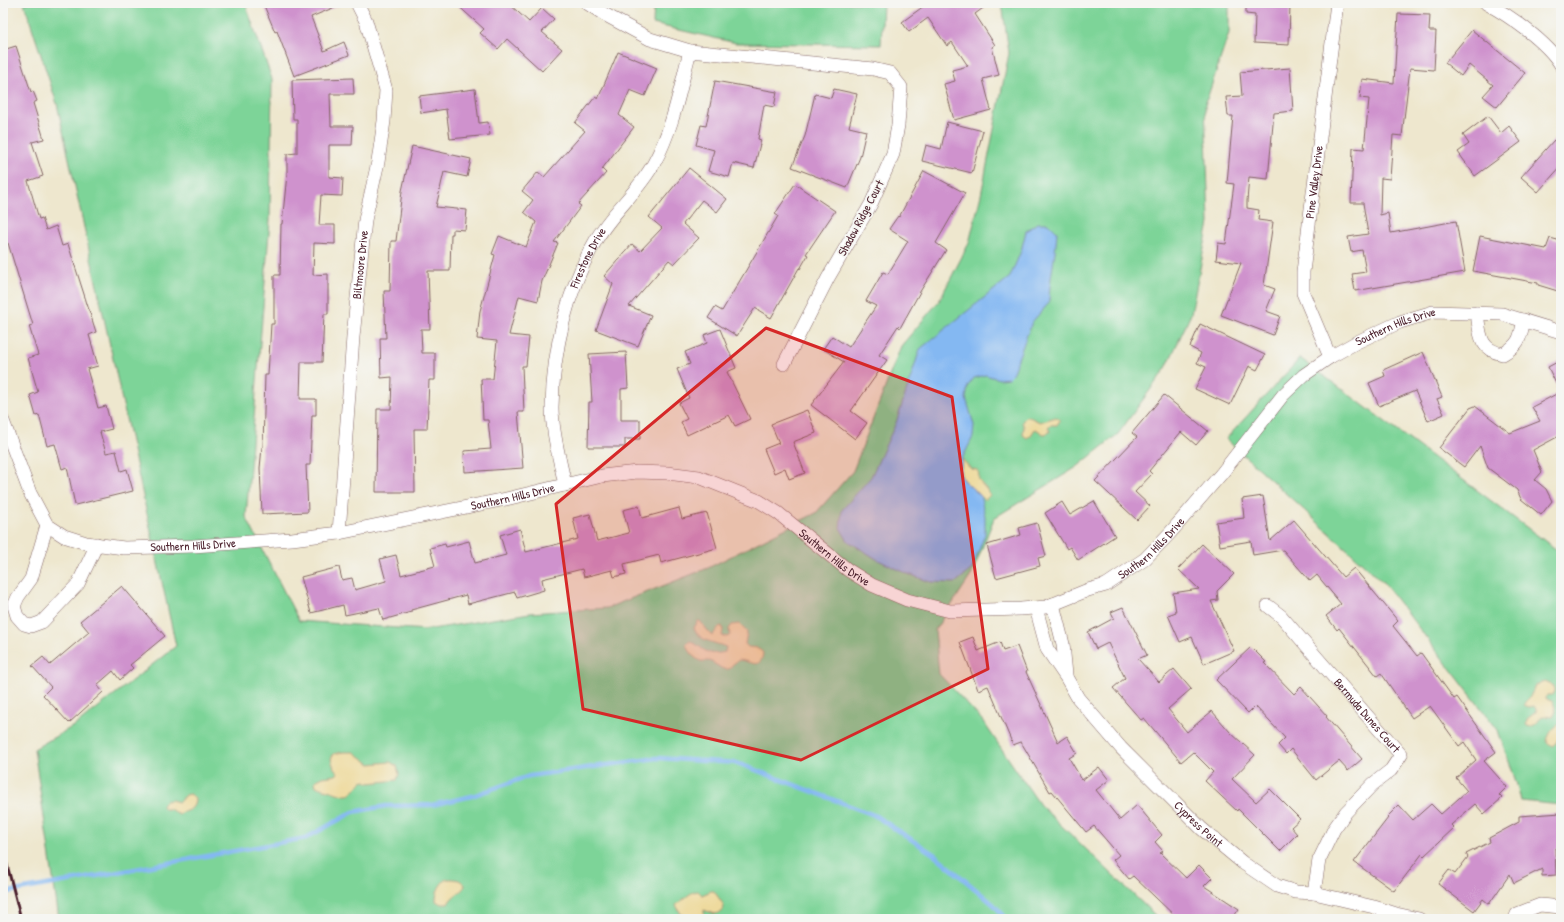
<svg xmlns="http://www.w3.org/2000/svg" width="1564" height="922" font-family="'Patrick Hand',sans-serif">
<rect width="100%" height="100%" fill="#f6f6f2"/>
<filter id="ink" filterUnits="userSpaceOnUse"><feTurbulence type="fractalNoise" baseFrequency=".025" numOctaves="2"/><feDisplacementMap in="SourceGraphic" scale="8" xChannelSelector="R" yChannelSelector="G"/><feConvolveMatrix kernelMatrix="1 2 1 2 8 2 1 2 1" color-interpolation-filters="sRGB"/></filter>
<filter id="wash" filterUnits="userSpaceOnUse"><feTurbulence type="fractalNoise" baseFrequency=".012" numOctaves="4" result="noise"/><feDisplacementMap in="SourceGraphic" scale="16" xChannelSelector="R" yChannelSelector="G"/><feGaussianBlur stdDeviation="0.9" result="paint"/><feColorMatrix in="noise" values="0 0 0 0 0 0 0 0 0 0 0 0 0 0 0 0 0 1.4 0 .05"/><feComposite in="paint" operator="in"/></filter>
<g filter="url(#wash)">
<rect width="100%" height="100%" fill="#eee7ce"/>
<g fill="#7dd498" stroke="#647a62">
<path d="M24 3H245L272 79 270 220 246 517 299 621 426 630 530 613 607 608 708 568 816 513 853 471 901 346 939 301 969 243 981 195 1009 53 1002 3H1229V33L1205 105 1209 223 1191 314 1166 368 1118 434 1077 467 994 518 972 574 935 630 939 674 982 720 1040 805 1159 919H59L34 749 77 724 176 646 57 104Z"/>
<path d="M654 3H883L881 45 736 43 653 24Z"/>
<path d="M1300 358 1561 553V805L1521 801C1516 776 1505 754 1498 730L1383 582 1226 439Z"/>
</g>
<g fill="#eeda9e" stroke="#9c7c64">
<path d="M1027 416 1040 422 1056 417 1059 419V422L1057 425H1050L1048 427 1050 432C1041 437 1042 431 1035 429L1031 435 1027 438 1023 435 1024 427 1022 422 1024 419Z"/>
<path d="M962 459 971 469 977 470C980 474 978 477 979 480 982 486 988 489 990 495L985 500 963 480 960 473Z"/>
<path d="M698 621H700L712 636 719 627 722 626 723 629 722 636 727 637 730 635 729 629 732 625 739 624 747 632 745 644 748 647 759 648 763 653C761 671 750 661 739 660L733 664 729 669H723L710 661H700L694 657 686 645 690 641C706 649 705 657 725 652L726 647C714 642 698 641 694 628Z"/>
<path d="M1545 682 1554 686V691L1552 695H1547L1545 698 1553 702 1556 711 1553 717 1542 716 1536 724 1530 727 1526 725 1527 719 1536 712V709L1534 706 1529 707 1524 705 1525 702 1530 697 1535 685Z"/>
<path d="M1561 724V740L1558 739 1556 743 1552 746 1547 742C1548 735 1553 726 1561 724Z"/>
<path d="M343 752H354L370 764 390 762 397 766 399 774 397 780 369 783 366 781 361 782C349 798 349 797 331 791 326 789 321 789 316 786L315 781 323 777 336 775 338 773 334 768 331 759 333 754Z"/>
<path d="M190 794 195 798C194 813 187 808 179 815L170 809H164L162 806 165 801 171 800 179 802 185 795Z"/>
<path d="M446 879C454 879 461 878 465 886 460 894 452 895 448 904H441L436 901C436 892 439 885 446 879Z"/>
<path d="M698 891 702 895 711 891H714L723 904 724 907 721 912 715 914 704 910V914L701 917 693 918 681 914 676 905C684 900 689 892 698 891Z"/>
</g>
<path fill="#84b8f2" stroke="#676c8e" d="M1037 223H1048L1057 232C1056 256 1049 279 1049 303L1032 322 1013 372 1009 378 999 379 985 375 974 378 968 386 966 398 974 425 973 437 962 459 960 473 963 480 980 495 985 516V534L972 569 955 583 931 582 908 574 878 560 848 541 840 528 842 510 871 477 896 423 920 349 1010 277 1021 251 1026 231Z"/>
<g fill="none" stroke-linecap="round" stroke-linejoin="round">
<path stroke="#84b8f2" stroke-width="4.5" d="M3 893 306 838 353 812 386 806 432 805 472 796 529 776 657 758 737 763 874 815 935 855 993 904 1007 919"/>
</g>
<g id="blocks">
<g fill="#cf92cd">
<path d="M263 3H345L311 17 324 51 344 42 349 55 294 76 277 31 275 32Z"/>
<path d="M455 3H508L529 22 542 8 554 19 542 32 562 49 542 71 507 39 498 49 480 33 484 29Z"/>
<path d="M928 3H990L975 14 995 45 992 47 999 75 983 79 991 110 954 120 944 84 955 81 952 70 968 66 952 42 947 46 928 18 909 32 902 22Z"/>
<path d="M1246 3H1290L1289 45 1254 43 1255 15 1246 14Z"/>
<path d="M1398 14 1430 15 1429 31H1436L1434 70 1410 68 1402 136 1393 135 1390 179 1381 178 1380 215 1388 213 1391 233 1456 221 1465 272 1355 291 1352 274 1366 272 1362 250 1351 252 1348 237 1368 234 1363 203H1351L1353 148 1364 149 1369 99 1360 98 1362 79 1394 83Z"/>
<path d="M1472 30 1525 73 1497 107 1483 96 1493 85 1469 65 1461 76 1445 63Z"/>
<path d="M16 46 31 92 33 91 37 101 33 103 44 139 32 142 43 176 28 181 39 219 42 218 46 230 56 226 62 246 68 244 96 332 89 335 98 366 87 369 98 408 106 406 112 429 100 432 106 453 116 451 121 471 127 469 133 491 75 505 67 467 62 469 55 444 47 446 39 415 36 416 30 395 38 392 28 358 38 355 29 326 33 325 8 243 3 244V50Z"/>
<path d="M618 52 657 68 645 96 630 90 619 115 634 127 602 169 606 173 578 204 581 206 554 242 558 243 542 281 538 301 519 296 509 335 529 337 526 366H522L524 412H518L523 468 465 472 464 451 491 449 488 420H483L481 379H493L497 341 477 339 480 311 495 255 492 254 499 236 526 247 536 222 524 212 533 200 522 191 538 172 544 177 585 131 575 123 595 97 598 99Z"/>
<path d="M1290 68 1293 111 1274 113 1268 179 1249 177 1247 201V208L1259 210 1258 220 1273 222 1264 285 1275 289 1266 311 1280 316 1273 335 1221 315 1241 263 1216 260 1218 243 1226 244 1234 184 1227 183 1233 116H1228L1226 97 1242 96 1240 72Z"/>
<path d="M353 78 354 94H330L331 126H353L352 145H329V177L343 178 342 196 321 195 319 225H335V244L314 243 313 275 328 274V314H324L322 362H301L300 399H316V415H312L310 465H306L308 512 262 514 260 468 262 447H263L265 375H268L271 324H274V275H280L281 224H282L287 174V154L297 153V119H293L292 80Z"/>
<path d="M715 81 777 92 774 107 764 105 758 139 761 140 754 168 733 163 729 177 708 171 714 150 696 145 701 125 706 126Z"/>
<path d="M475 89 479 123 488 122 490 135 450 139 446 109 421 113 419 96Z"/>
<path d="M834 89 857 94 849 127 866 131 860 157 847 188 792 167 805 136 815 94 831 98Z"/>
<path d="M1488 116 1501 133 1509 126 1521 142 1475 176 1458 152 1469 144 1463 135Z"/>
<path d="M947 122 983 131 972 173 922 161 926 145 941 149Z"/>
<path d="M1554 140 1561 146V166L1538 192 1521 177Z"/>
<path d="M412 146 471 159 467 177 444 172 436 207 467 210 465 230 453 229V234H451L450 271H428L430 329H421L422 353H435V380H429L427 429H414L415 492H376L377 409H391L392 377 381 378 380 338H386L384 291H390L391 241H396L402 191Z"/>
<path d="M689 168 727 199 717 212 702 200 683 224 699 238 674 264 669 260 629 306 651 315 638 346 596 330 613 284 604 276 632 244 640 251 662 228 649 217Z"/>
<path d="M924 171 965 193 936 243 946 250 921 290 900 328 898 326 879 355 887 360 851 411 867 423 855 439 811 405 844 362 823 349 832 336 849 347 876 306 866 301 883 272 888 274 908 241 889 229 898 216 899 217Z"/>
<path d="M795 184 835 211 806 254 808 255 800 269 799 268 771 318 755 308 737 336 708 318 715 307 722 311 778 216 775 214Z"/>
<path d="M1480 236 1546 249 1550 238 1561 241V292L1538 285V283L1473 271Z"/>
<path d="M1200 324 1265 355 1257 370 1249 366 1230 405 1195 389 1206 367 1197 363 1201 353 1190 347Z"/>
<path d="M720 329 736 368 727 372 750 419 735 426 729 415 687 435 681 422 687 419 679 403 689 398 677 369 690 364 685 352 707 343 704 335Z"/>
<path d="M626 352 628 388 621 389V420H640V439H625V447H588L589 402H592L589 354Z"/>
<path d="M1423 352 1442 397 1437 399 1444 414 1428 421 1415 391 1379 406 1369 383 1385 376 1383 370Z"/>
<path d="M1561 360V435L1533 450 1542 472 1535 480 1546 489 1552 501 1541 515 1521 499 1517 490 1488 468 1480 446 1464 467 1439 448 1470 408 1475 406 1510 433 1540 421 1532 407 1560 392 1548 367Z"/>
<path d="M1164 395 1208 431 1196 445 1181 432 1149 471 1152 474 1135 492 1150 506 1137 520 1095 481 1137 437 1132 433Z"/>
<path d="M807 410 816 433 793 442 805 473 789 479 785 468 774 473 764 449 779 443 771 424Z"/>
<path d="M1263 496 1270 541 1294 520 1343 577 1354 568 1398 621 1393 626 1417 656 1421 653 1454 699 1457 697 1496 752 1484 761 1507 787 1499 795 1502 798 1484 814 1475 804 1451 825 1454 828 1424 856 1422 854 1394 891 1354 862 1388 818 1387 817 1399 805 1413 820 1431 804 1441 814 1467 791 1456 778 1476 760 1464 742 1459 746 1430 706 1412 718 1381 673 1377 676 1339 628 1337 630 1326 616 1341 604 1317 575 1310 581 1283 550 1253 555 1251 541 1220 546 1216 522 1244 518 1242 499Z"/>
<path d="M1094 501 1115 536 1078 560 1070 547 1067 549 1045 513 1062 502 1070 515Z"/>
<path d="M639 506 642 518 679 508 682 519 707 513 717 548 661 563 659 555 624 564 626 574 614 577 612 570 584 577 582 569 542 579 544 590 517 598 515 592 468 604 466 595 411 610V612L383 620 379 608 345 615 343 605 311 613 301 577 339 567 342 580 352 578 355 590 386 581 380 559 396 555 401 575 435 566 430 548 445 544 446 547 469 541 475 563 506 555 500 535 520 529 526 552 578 539 573 518 590 514 597 541 629 533 623 510Z"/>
<path d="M1037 523 1046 556 1038 558 1040 566 996 578 987 545 1021 535 1019 528Z"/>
<path d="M1202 544 1234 574 1217 591 1218 600 1211 601 1234 651 1204 664 1192 637 1180 642 1168 615 1176 612 1173 593 1199 589 1178 569Z"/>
<path d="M122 586 165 636 130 665 133 668 120 680 113 671 97 685 103 692 69 723 43 695 51 687 32 666 43 657 50 665 89 632 80 621Z"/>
<path d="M1123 607 1147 655 1138 659 1159 682 1174 669 1191 689 1168 709 1187 732 1212 711 1230 732 1255 755 1232 779 1256 802 1270 789 1300 819 1291 827 1297 834 1280 851 1238 809 1237 811 1205 781 1213 772 1193 752 1181 762 1144 718 1141 720 1113 688 1125 678 1108 643 1096 649 1088 632 1114 618 1111 612Z"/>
<path d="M973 637 978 651 1000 642 1003 651 1017 646 1027 672H1026L1058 742 1067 736 1077 753 1069 758 1082 780 1099 767 1109 780 1096 790 1120 820 1137 805 1162 835 1155 842 1163 851 1160 853 1186 878 1199 865 1212 878 1204 886 1239 909 1232 919H1178L1133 876 1129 879 1113 860 1119 855 1094 826 1086 832 1052 791 1050 792 1021 742 1013 745 988 686 978 690 960 642Z"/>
<path d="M1251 647 1266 662 1264 663 1294 694 1301 687 1327 716 1326 717 1362 759 1348 771 1339 761 1316 780 1291 749 1286 754 1278 745 1285 738 1255 706 1248 713 1216 680Z"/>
<path d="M1561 813V849L1555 848 1556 875 1542 876V869L1514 883 1510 874 1489 904 1483 899 1474 911 1438 884 1449 870 1455 874 1468 857 1466 854 1490 842 1489 838 1519 822V816Z"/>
</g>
</g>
</g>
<g filter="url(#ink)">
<use href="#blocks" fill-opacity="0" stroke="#836564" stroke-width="1"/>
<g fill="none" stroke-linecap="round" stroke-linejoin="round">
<defs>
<g id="street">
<path d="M587 3 604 14 650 39 690 51 873 69 890 73 901 87 898 125 893 154 871 204 828 278 784 364"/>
<path d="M1486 3C1510 16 1547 42 1561 65"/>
<path d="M1477 313C1480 334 1479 350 1503 354 1520 344 1520 338 1524 320"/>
<path id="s1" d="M1330 357 1303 293V272L1337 3"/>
<path id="s2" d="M3 421 30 493 47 525 64 536 86 543 124 548 193 546 292 539 339 533 506 499 602 476 637 472 667 473 699 477 759 501 778 513 848 570 872 585 907 600 950 611 1021 609 1046 607 1088 590 1106 585 1145 559 1170 533 1222 473 1283 395 1304 375 1330 357 1357 342 1400 322 1433 312 1502 314 1561 332"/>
<path id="s3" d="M565 485C560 460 552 433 552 407 553 349 567 290 596 240 612 212 639 191 654 163 673 129 680 88 690 51"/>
<path d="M47 525 31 579 18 597 14 606 17 616 24 624 31 626 42 622 78 584 97 544"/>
<path id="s4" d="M339 533 353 337 365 220 378 162 384 121 386 90 366 21 357 3"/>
<path d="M1053 604 1063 644 1066 675"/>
<path id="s5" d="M1268 606 1281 616 1401 755 1391 770 1373 784 1346 812 1334 829 1319 860 1314 893"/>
<path id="s6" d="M1036 608 1047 649 1066 677 1078 698 1121 748 1202 829 1243 863 1277 886 1296 892 1314 893 1374 907 1396 914 1419 919"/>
<path d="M1515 919 1517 914 1540 905 1561 907"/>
</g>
</defs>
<use href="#street" stroke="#836564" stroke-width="14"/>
<use href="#street" stroke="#fff" stroke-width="13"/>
<path stroke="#4a1f2b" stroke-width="3" d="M3 849 21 919"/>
</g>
</g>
<path fill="#d62828" fill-opacity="0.2" stroke="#d62828" stroke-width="3" stroke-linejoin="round" d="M766 328 952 397 988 669 801 760 583 709 556 504Z"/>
<g text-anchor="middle" stroke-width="3.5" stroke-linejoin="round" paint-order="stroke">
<g font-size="12" fill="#4a1f2b" stroke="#f6f6f2">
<text dy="4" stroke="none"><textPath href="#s1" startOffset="181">Pine Valley Drive</textPath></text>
<text transform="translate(861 218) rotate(-62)" y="4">Shadow Ridge Court</text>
<text dy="4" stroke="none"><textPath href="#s3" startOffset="234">Firestone Drive</textPath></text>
<text dy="4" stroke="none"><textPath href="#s4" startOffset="269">Biltmoore Drive</textPath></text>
<text dy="4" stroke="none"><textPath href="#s2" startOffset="1620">Southern Hills Drive</textPath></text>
<text dy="4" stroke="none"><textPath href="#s2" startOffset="588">Southern Hills Drive</textPath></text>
<text dy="4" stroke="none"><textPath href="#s2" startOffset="264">Southern Hills Drive</textPath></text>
<text dy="4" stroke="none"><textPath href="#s2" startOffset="1284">Southern Hills Drive</textPath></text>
<text dy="4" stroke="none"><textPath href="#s2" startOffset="936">Southern Hills Drive</textPath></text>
<text dy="4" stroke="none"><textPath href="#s5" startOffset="148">Bermuda Dunes Court</textPath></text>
<text dy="4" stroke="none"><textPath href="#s6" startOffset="275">Cypress Point</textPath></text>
</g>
</g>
<rect width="1564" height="922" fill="none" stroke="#f6f6f2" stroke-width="16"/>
</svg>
